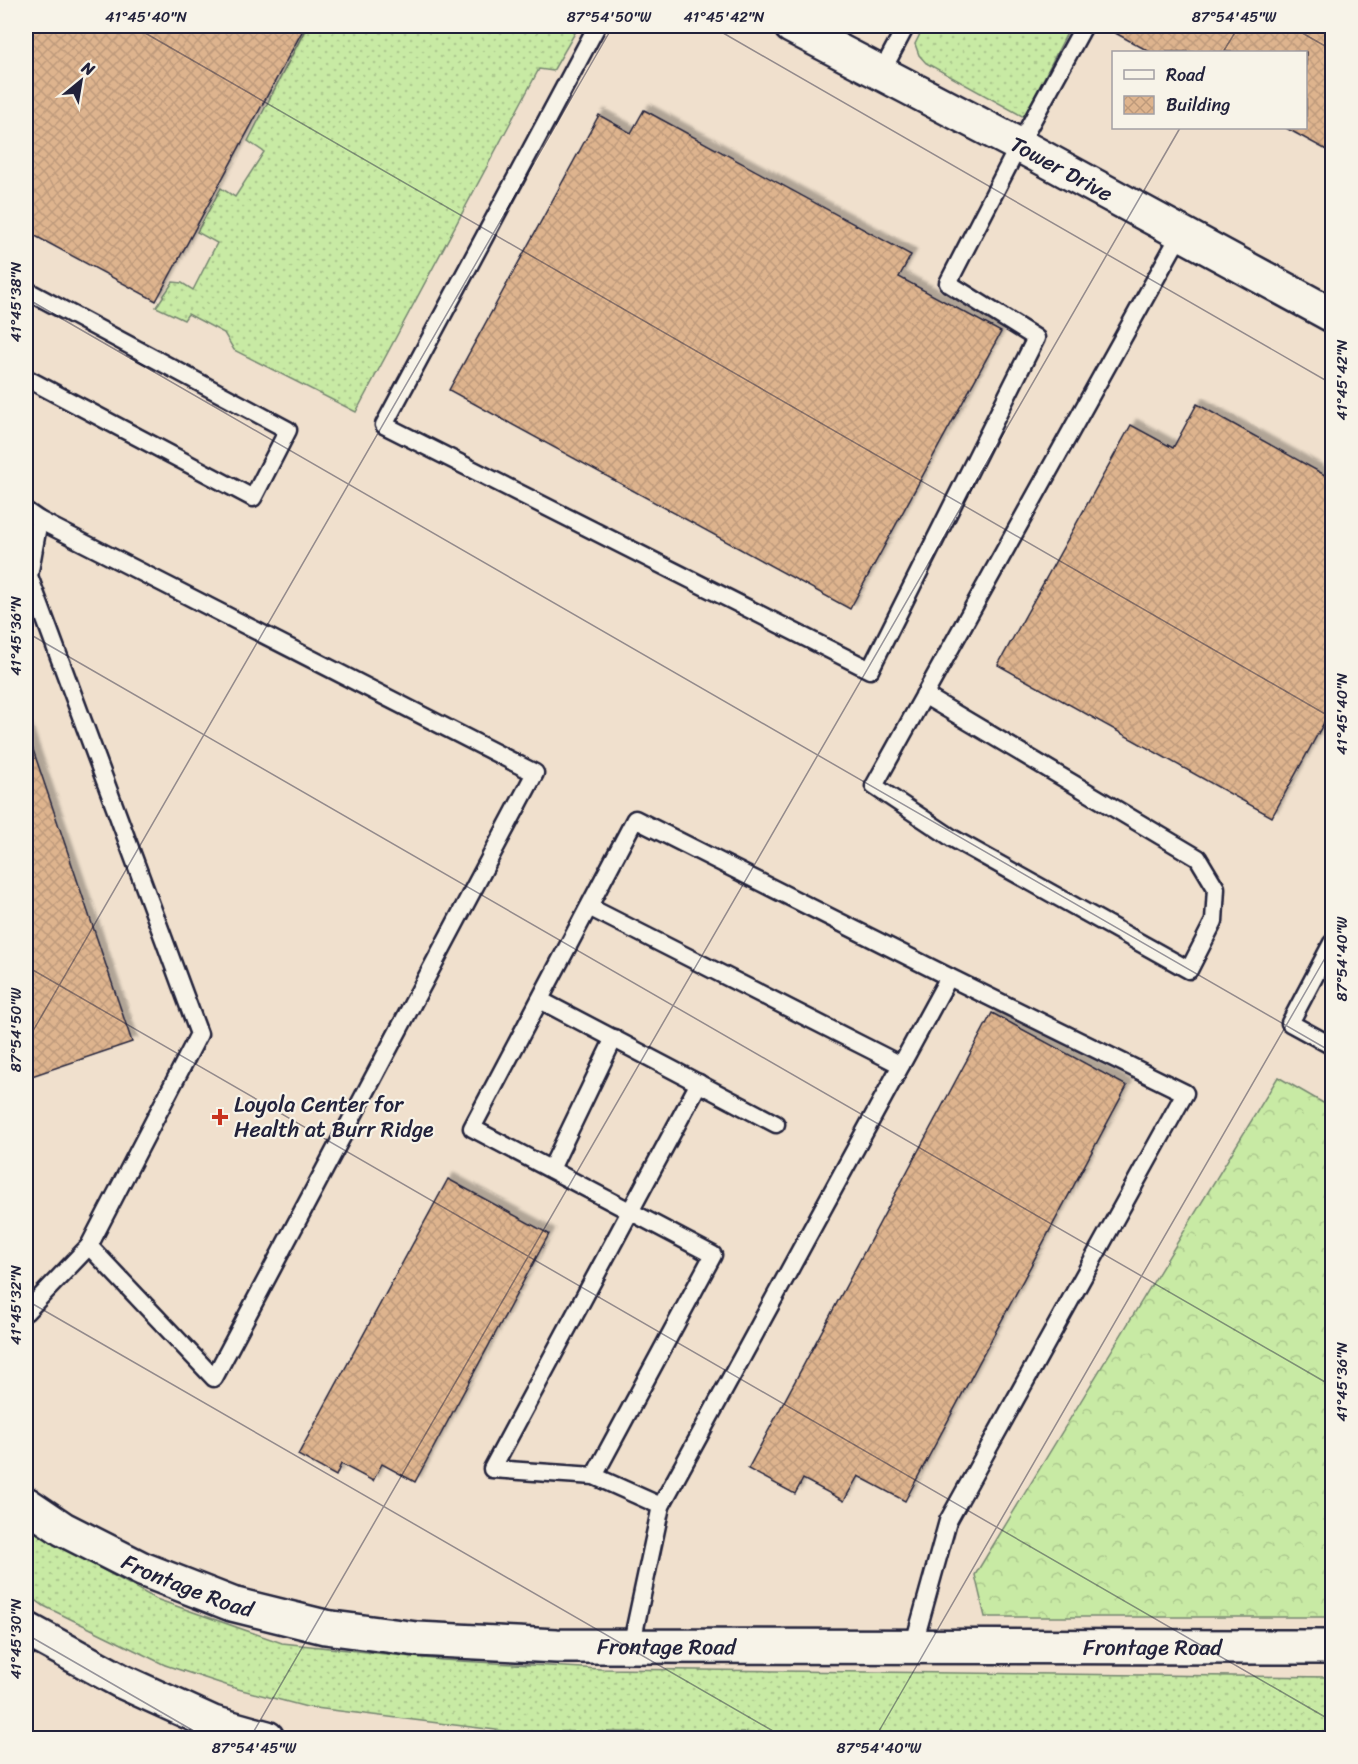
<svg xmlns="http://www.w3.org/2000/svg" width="1358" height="1764" font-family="Sriracha,sans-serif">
<defs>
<pattern id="grass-dots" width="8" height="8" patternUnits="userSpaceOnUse" patternTransform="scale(1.5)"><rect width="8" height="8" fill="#c8eaa4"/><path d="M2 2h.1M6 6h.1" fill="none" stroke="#acc88e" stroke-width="1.8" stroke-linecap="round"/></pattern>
<pattern id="forest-crowns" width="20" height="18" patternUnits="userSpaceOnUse" patternTransform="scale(1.5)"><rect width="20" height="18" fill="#c8eaa4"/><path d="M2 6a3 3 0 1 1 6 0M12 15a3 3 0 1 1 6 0" fill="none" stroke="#acc88e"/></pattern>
<pattern id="building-cross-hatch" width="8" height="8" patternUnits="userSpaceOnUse" patternTransform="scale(1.5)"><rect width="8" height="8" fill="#deb48e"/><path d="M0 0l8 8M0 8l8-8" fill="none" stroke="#be9a7b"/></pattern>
<filter id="shadow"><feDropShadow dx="5.5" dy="-5.5" stdDeviation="1.5" flood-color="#0004"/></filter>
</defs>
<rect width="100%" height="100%" fill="#f0e0cd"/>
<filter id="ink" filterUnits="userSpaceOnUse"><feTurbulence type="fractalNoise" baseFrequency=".0167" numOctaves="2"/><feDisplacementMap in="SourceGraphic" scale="12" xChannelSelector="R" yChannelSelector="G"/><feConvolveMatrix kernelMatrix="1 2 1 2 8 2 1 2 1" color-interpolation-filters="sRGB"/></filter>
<g filter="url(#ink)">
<g fill="url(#grass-dots)" stroke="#758670" stroke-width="1.5">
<path d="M307 26H579L553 71 539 69 356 412 234 350 224 333 188 314 184 320 156 307 173 282 182 283 193 290 217 243 197 232 221 188 235 197 264 152 248 141Z"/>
<path d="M924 26H1069L1070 27 1024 117 926 63 919 55 915 44Z"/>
<path d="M26 1527 156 1599 282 1643 442 1660 600 1669 1332 1677V1738L504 1731 307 1707 238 1689 165 1665 44 1606 26 1593Z"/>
</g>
<path fill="url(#forest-crowns)" stroke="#758670" stroke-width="1.5" d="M1278 1077 1332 1108V1617H985L975 1575Z"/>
<g fill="url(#building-cross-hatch)" stroke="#22223b" stroke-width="1.5" filter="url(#shadow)">
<path d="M26 26H305L156 301 26 231Z"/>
<path d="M1111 26H1332V153L1286 128H1306V52H1150L1108 29Z"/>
<path d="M644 110 911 255 899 277 1001 332 850 609 449 390 599 115 631 133Z"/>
<path d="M1197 404 1332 479V708L1272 817 998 665 1131 425 1173 448Z"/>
<path d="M26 729 132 1042 26 1078Z"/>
<path d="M992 1013 1127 1086 905 1501 858 1476 844 1501 803 1479 795 1494 748 1469Z"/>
<path d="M448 1179 549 1234 415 1482 382 1464 373 1481 341 1464 336 1476 298 1455Z"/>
</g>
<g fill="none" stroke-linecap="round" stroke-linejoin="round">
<defs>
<g id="lane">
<path d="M597 26 384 425 870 670 1036 338 948 283 1019 145 1084 26"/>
<path d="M881 73 906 26"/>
<path d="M26 290 288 430 253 498 26 378"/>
<path d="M26 511 39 520 29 576 199 1034 89 1246 26 1312"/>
<path d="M39 520 535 773 214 1378 89 1246"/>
<path d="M924 695 1198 858 1216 888 1214 921 1189 970 952 838 874 786 1181 233"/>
<path d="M589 907 901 1065"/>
<path d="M1332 943 1290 1023 1332 1046"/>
<path d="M540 1000 776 1124"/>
<path d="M551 1169 614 1038"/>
<path d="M594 1476 713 1255 472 1128 635 819 949 977 661 1506 631 1647"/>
<path d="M661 1506 594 1476 492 1469 699 1083"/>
<path d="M913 1647 948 1521 1185 1093 949 977"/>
</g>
<g id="street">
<path id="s1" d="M791 26 1019 145 1332 315"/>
<path id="s2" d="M26 1504 63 1529 142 1569 232 1604 325 1627 417 1639 557 1646 1332 1647"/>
</g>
<path id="highway" d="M26 1629 121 1681 213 1723 267 1738"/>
</defs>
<use href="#lane" stroke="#22223b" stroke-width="21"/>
<use href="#street" stroke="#22223b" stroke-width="38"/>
<use href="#highway" stroke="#22223b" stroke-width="38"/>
<use href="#lane" stroke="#f7f3e8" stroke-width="16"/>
<use href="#street" stroke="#f7f3e8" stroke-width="33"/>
<use href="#highway" stroke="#f7f3e8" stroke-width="33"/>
</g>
</g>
<path fill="none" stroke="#22223b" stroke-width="1.5" stroke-opacity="0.45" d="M133 26 1332 718M711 26 1332 384M1290 26 1332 50M1223 52 1239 26M26 298 1332 1052M26 632 1332 1386M26 966 1332 1721M26 1043 613 26M26 1300 785 1738M26 1634 206 1738M250 1738 1180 128M875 1738 1332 946"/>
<path fill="#c8321e" stroke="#f7f3e8" stroke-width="2" d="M217 1108h6v6h6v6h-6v6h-6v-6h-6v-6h6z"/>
<g text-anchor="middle" stroke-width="4.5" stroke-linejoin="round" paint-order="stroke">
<g font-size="22" fill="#22223b" stroke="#f7f3e8">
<text dy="8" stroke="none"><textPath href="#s1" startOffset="306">Tower Drive</textPath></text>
<text dy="8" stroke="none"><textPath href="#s2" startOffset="182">Frontage Road</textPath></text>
<text dy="8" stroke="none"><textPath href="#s2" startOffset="668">Frontage Road</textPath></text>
<text dy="8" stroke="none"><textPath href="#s2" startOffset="1154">Frontage Road</textPath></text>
</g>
<g font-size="22" fill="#22223b" stroke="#f7f3e8" text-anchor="start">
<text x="234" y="1112">Loyola Center for<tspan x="234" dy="25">Health at Burr Ridge</tspan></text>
</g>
</g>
<rect width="1358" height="1764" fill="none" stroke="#f7f3e8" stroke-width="66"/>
<rect x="1112" y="51" width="195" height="78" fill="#f7f3e8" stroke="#a29fa3" stroke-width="1.5"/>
<rect x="1124" y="70" width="30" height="9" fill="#f7f3e8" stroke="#a29fa3" stroke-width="1.5"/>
<text x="1166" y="81" font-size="18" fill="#22223b">Road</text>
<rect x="1124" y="96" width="30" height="18" fill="url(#building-cross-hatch)" stroke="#a29fa3" stroke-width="1.5"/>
<text x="1166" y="111" font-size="18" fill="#22223b">Building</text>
<g transform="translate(81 81) rotate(30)" stroke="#f7f3e8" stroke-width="4.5" paint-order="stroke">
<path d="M0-4.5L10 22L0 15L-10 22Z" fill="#22223b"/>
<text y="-9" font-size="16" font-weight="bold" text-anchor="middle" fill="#22223b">N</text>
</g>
<rect x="33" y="33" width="1292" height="1698" fill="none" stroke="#22223b" stroke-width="2"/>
<g font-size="15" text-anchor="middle" fill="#22223b">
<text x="146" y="22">41°45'40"N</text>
<text x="609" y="22">87°54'50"W</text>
<text x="724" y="22">41°45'42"N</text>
<text x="1234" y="22">87°54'45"W</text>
<text transform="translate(16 302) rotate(-90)" y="5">41°45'38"N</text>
<text transform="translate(1342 380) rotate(-90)" y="5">41°45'42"N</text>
<text transform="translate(16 636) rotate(-90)" y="5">41°45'36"N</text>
<text transform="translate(1342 714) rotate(-90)" y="5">41°45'40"N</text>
<text transform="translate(1342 959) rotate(-90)" y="5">87°54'40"W</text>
<text transform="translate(16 1030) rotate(-90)" y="5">87°54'50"W</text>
<text transform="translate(16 1305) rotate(-90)" y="5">41°45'32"N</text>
<text transform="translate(1342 1382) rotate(-90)" y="5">41°45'36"N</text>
<text transform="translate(16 1639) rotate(-90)" y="5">41°45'30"N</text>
<text x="254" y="1753">87°54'45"W</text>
<text x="879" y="1753">87°54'40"W</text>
</g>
</svg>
